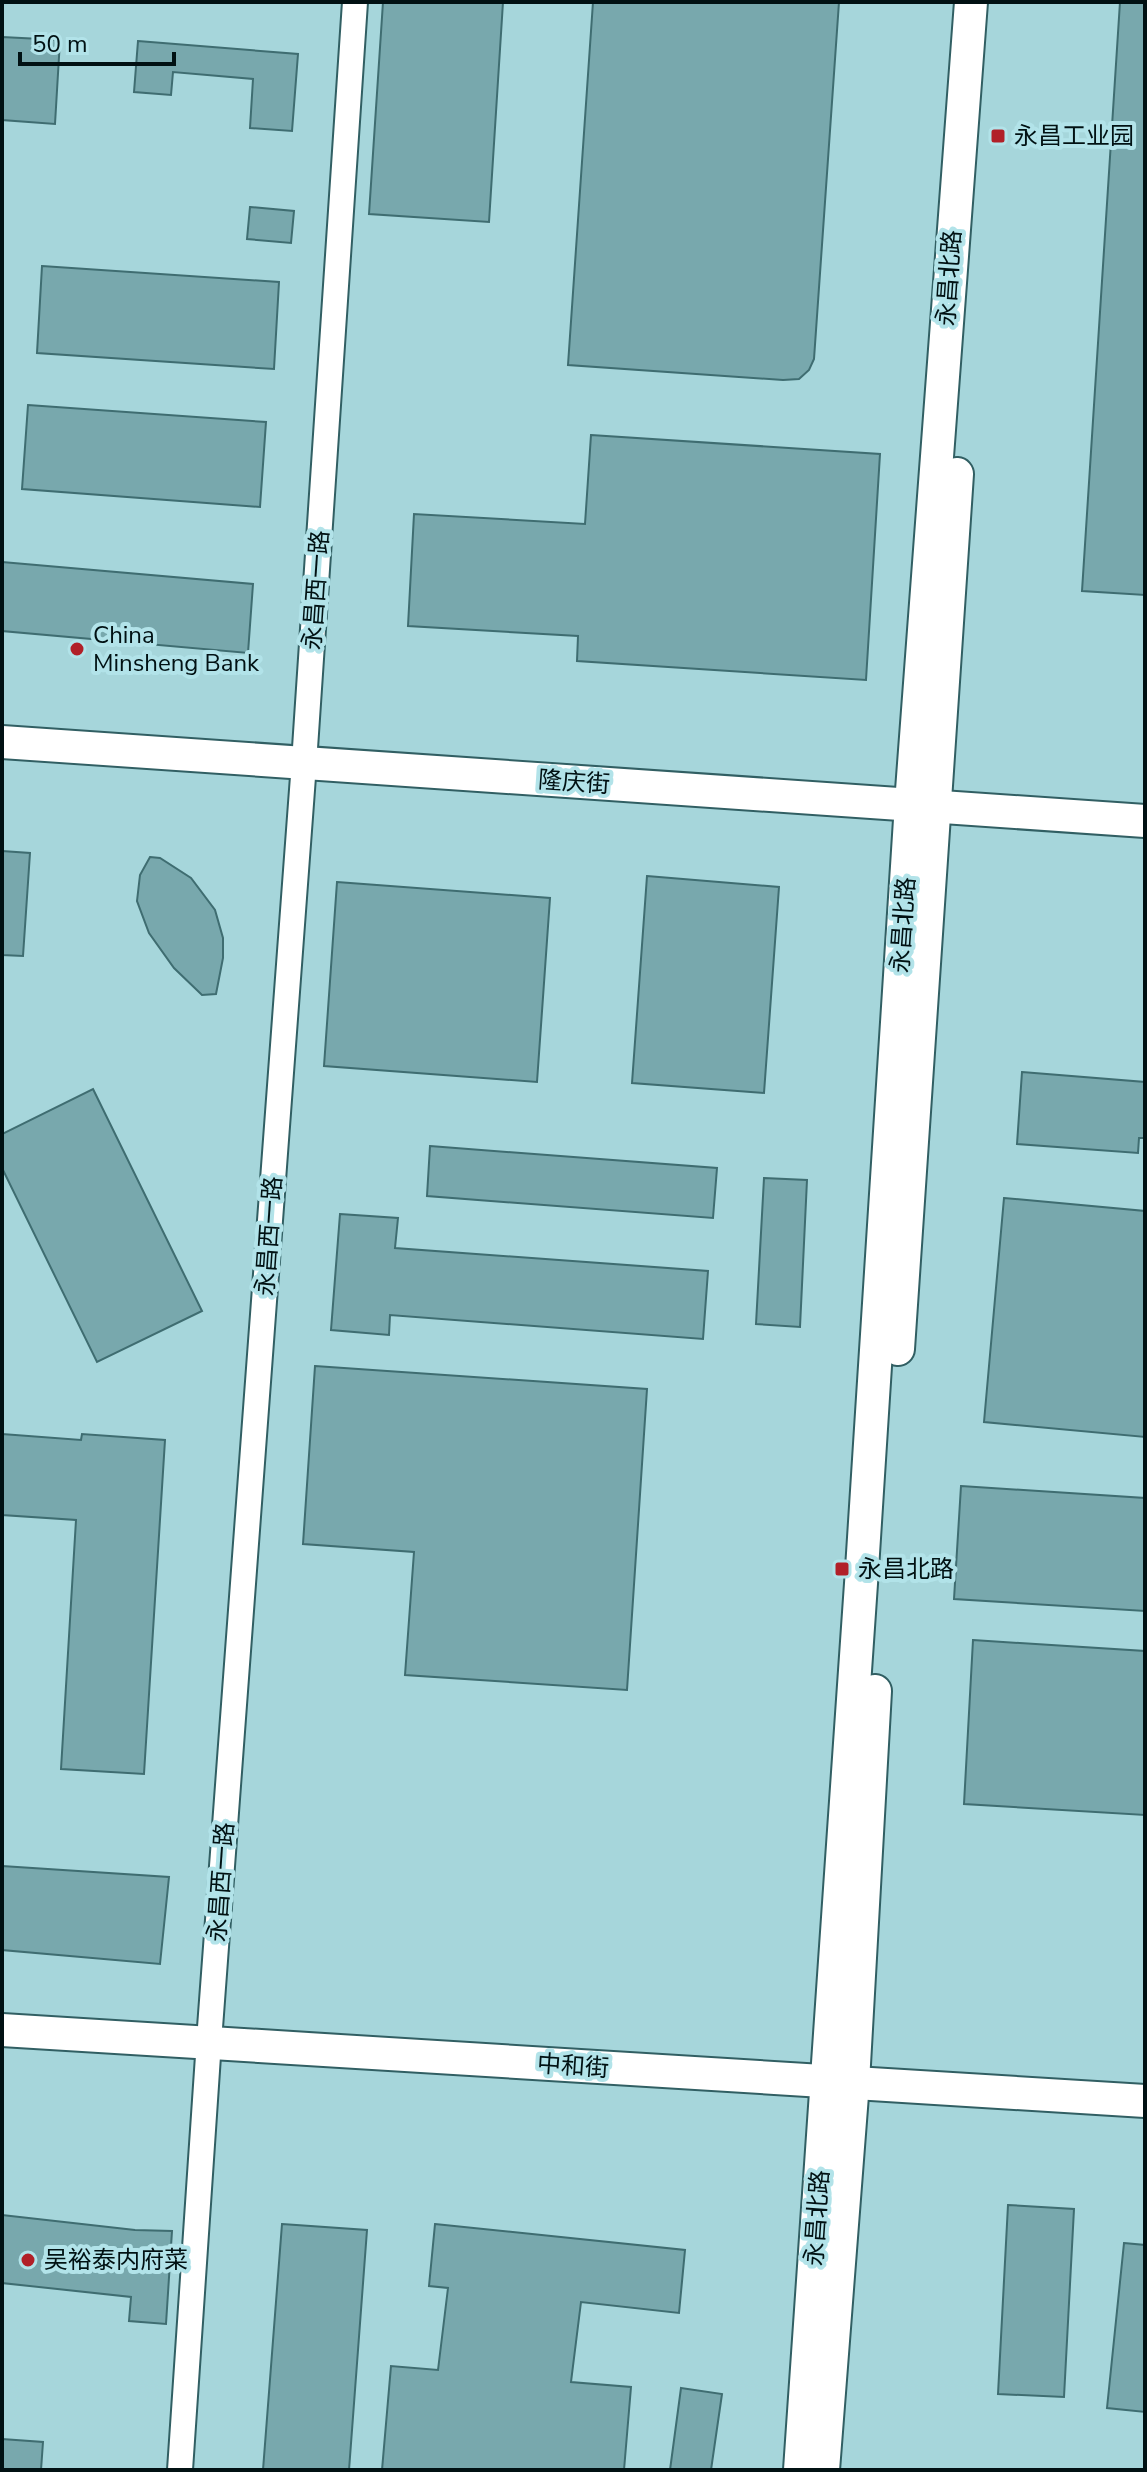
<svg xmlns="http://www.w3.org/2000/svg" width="1147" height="2472" font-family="'Nunito Sans','Noto Sans SC',sans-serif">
<rect width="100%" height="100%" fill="#a6d6db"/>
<g fill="#78a8ad" stroke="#3f6d71" stroke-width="2">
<path d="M383 2H503L489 222 369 214Z"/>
<path d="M593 2H839L814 359 809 370 799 379 783 380 568 365Z"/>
<path d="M1120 2H1145V595L1082 591Z"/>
<path d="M2 37 60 40 55 124 2 120Z"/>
<path d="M138 41 298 54 292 131 250 128 253 79 173 72 171 95 134 92Z"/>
<path d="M250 207 294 211 291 243 247 239Z"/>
<path d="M42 266 279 282 274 369 37 353Z"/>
<path d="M28 405 266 422 260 507 22 489Z"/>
<path d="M591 435 880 454 866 680 577 661 578 636 408 626 414 514 585 524Z"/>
<path d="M2 562 253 584 248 653 2 631Z"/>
<path d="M2 851 30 853 23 956 2 955Z"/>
<path d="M150 857 160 858 191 878 215 910 223 938V958L216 994 202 995 174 968 149 933 137 901 140 875Z"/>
<path d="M647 876 779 887 764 1093 632 1083Z"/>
<path d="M337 882 550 898 537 1082 324 1066Z"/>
<path d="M1022 1072 1145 1082V1138H1139L1138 1153 1017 1144Z"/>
<path d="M93 1089 202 1311 97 1362 2 1168V1134Z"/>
<path d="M430 1146 717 1168 713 1218 427 1196Z"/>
<path d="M764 1178 807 1180 800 1327 756 1324Z"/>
<path d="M1004 1198 1145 1211V1437L984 1422Z"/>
<path d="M340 1214 398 1218 395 1248 708 1271 703 1339 390 1315 389 1335 331 1330Z"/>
<path d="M315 1366 647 1389 627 1690 405 1675 414 1552 303 1544Z"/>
<path d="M2 1434 81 1440 82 1434 165 1440 144 1774 61 1769 76 1520 2 1515Z"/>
<path d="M961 1486 1145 1498V1611L954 1599Z"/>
<path d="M973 1640 1145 1651V1815L964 1804Z"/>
<path d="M2 1866 169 1877 160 1964 2 1950Z"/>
<path d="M1008 2205 1074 2209 1064 2397 998 2394Z"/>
<path d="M2 2215 135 2230 172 2231 166 2324 129 2321 131 2297 2 2283Z"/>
<path d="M282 2224 367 2230 349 2470H263Z"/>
<path d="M435 2224 685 2250 679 2313 581 2302 571 2382 631 2387 624 2470H382L391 2366 438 2370 448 2288 429 2286Z"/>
<path d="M1124 2243 1145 2245V2412L1107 2408Z"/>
<path d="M681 2388 722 2394 711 2470H670Z"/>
<path d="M2 2439 43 2442 41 2470H2Z"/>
</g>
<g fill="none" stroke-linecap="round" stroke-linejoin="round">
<defs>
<path id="street" d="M180 2470 209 2041 304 763 355 2"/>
<g id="secondary">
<path d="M2 742 1145 821"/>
<path d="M898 1349 957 474"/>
<path d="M2 2030 1145 2101"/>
<path d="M800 2470 862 1569 911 804 971 2"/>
<path d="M823 2470 853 2082 875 1691"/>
</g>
</defs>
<use href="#street" stroke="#315f63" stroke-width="28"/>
<use href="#secondary" stroke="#315f63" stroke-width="36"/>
<use href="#street" stroke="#fff" stroke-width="24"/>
<use href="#secondary" stroke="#fff" stroke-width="32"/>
</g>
<g fill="#b12028" stroke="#b2e3e9" stroke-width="3">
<rect x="990" y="128" width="16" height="16" rx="4"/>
<circle cx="77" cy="649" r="8"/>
<rect x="834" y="1561" width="16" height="16" rx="4"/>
<circle cx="28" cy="2260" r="8"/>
</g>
<g text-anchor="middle" stroke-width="8" stroke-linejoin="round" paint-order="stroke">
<g font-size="24" fill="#011113" stroke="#b2e3e9" text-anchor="start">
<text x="1014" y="144">永昌工业园</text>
<text x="93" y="643">China<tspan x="93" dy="28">Minsheng Bank</tspan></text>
<text x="858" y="1577">永昌北路</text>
<text x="44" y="2268">吴裕泰内府菜</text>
</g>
<g font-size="24" fill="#011113" stroke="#b2e3e9">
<text transform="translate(949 278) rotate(-86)" y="8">永昌北路</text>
<text transform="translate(316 590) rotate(-86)" y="8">永昌西一路</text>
<text transform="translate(574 782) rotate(4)" y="8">隆庆街</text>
<text transform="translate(903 925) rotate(-86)" y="8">永昌北路</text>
<text transform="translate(269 1236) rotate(-86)" y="8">永昌西一路</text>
<text transform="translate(221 1882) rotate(-86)" y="8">永昌西一路</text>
<text transform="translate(573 2066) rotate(4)" y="8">中和街</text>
<text transform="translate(817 2218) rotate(-86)" y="8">永昌北路</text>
</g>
</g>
<rect width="1147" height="2472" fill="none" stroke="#011113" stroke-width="8"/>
<path d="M20 52v12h154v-12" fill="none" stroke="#011113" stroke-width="4"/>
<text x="32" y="52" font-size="24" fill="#011113" stroke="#b2e3e9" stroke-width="6" paint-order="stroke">50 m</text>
</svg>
